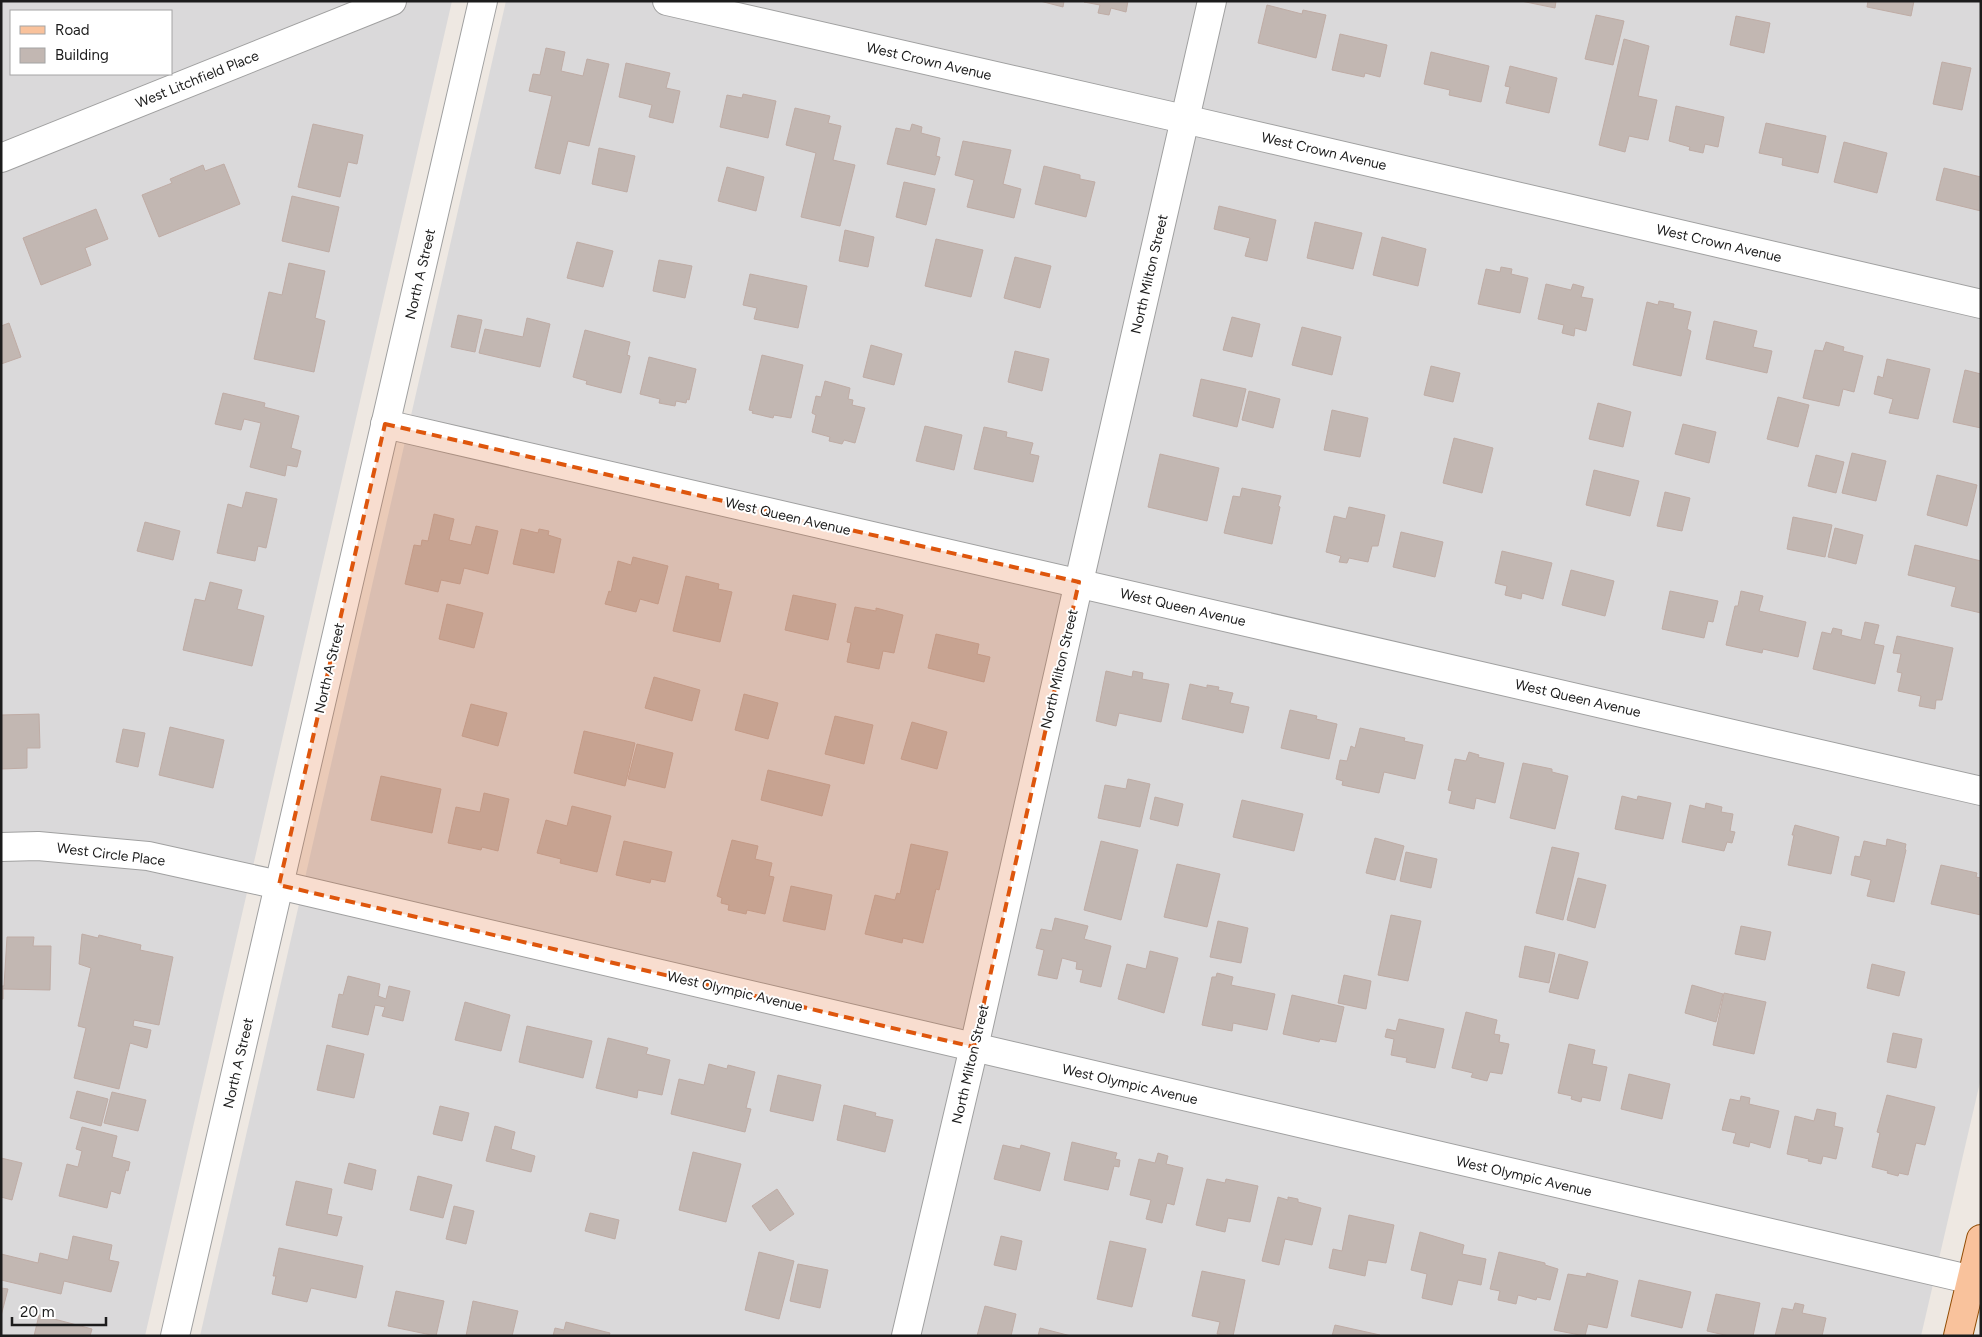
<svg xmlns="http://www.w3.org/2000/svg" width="1982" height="1337" font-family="Figtree,sans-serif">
<rect width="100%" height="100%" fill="#eee8e2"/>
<g fill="#dad9da" fill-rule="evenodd">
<path d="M1 1H452L145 1336H1ZM11 11H171V74H11Z"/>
<path d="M506 1H1981V1078L1921 1336H200Z"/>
</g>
<g fill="#c2b7b2" stroke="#bfaca5">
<path d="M1040 1H1064L1063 7Z"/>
<path d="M1128 1 1126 12 1111 8 1109 15 1098 13 1100 5 1084 2Z"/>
<path d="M1521 1H1556L1555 8Z"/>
<path d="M1868 1H1914L1911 16 1867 7Z"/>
<path d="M1267 5 1302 14 1303 10 1326 15 1316 58 1258 43Z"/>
<path d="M1596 15 1624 21 1613 65 1585 59Z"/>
<path d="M1736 16 1770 23 1764 53 1730 45Z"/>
<path d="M1340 34 1387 45 1380 77 1365 73 1364 77 1332 70Z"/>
<path d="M1624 39 1649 46 1638 96 1657 100 1648 140 1629 136 1625 152 1599 145Z"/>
<path d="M546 48 565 52 561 71 583 76 587 59 609 64 589 146 568 141 560 174 535 168 552 96 529 91 533 74 540 75Z"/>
<path d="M1431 52 1489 66 1481 102 1449 95 1450 90 1424 84Z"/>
<path d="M1942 62 1971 68 1962 110 1933 104Z"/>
<path d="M626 63 670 73 666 88 680 91 673 123 649 117 652 105 619 97Z"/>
<path d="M1510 66 1557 78 1549 113 1506 103 1510 87 1505 86Z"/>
<path d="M743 94 776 101 768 138 720 127 727 95 742 98Z"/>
<path d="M1676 106 1724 117 1718 147 1705 144 1703 153 1689 150 1690 147 1669 141Z"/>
<path d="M795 108 830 116 828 123 841 126 833 160 855 165 840 226 801 217 816 153 786 145Z"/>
<path d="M1766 123 1826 136 1818 173 1782 165 1783 158 1759 153Z"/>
<path d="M313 124 363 135 357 164 348 162 340 197 298 187Z"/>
<path d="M912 124 922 127 921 133 940 138 936 156 940 157 935 175 887 164 896 128 910 131Z"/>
<path d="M963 141 1011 150 1003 184 1021 189 1014 218 967 207 974 180 955 175Z"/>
<path d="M1844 142 1887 153 1877 193 1834 182Z"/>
<path d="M599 148 635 156 627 192 592 184Z"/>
<path d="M224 164 240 204 159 237 142 195 172 183 170 179 203 165 205 171Z"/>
<path d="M1044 166 1080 175V179L1095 182 1086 217 1035 204Z"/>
<path d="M727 167 764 177 756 211 718 201Z"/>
<path d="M1944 168 1981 177V211L1936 200Z"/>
<path d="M904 182 935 189 926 225 896 217Z"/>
<path d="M292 196 339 207 329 252 282 241Z"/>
<path d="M1219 206 1276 220 1267 261 1245 256 1250 238 1214 229Z"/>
<path d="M96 209 108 239 85 248 91 265 41 285 23 238Z"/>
<path d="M1315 222 1362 233 1353 269 1307 258Z"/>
<path d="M845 230 874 237 868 267 839 261Z"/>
<path d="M1382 237 1426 249 1418 286 1373 275Z"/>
<path d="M936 239 983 250 971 297 925 286Z"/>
<path d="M577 242 613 251 603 287 567 278Z"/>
<path d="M1015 257 1051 266 1040 308 1004 298Z"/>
<path d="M659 260 692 266 685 298 653 291Z"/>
<path d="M289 263 325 271 315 318 325 321 314 372 254 359 269 292 282 295Z"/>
<path d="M1501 267 1512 269 1511 274 1528 278 1520 313 1478 304 1486 269 1500 272Z"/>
<path d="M750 274 807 286 798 328 754 319 757 308 743 305Z"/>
<path d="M1546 284 1571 290 1573 284 1584 287 1581 297 1593 299 1586 331 1575 328 1574 336 1562 333 1564 325 1538 319Z"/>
<path d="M1659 301 1674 304 1673 308 1691 312 1687 329 1691 331 1681 376 1633 365 1647 302 1658 305Z"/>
<path d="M458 315 482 320 475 352 451 347Z"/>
<path d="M1232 317 1260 324 1252 357 1223 350Z"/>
<path d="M527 318 550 324 540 367 479 353 485 329 523 337Z"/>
<path d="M1714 321 1757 331 1753 347 1772 351 1767 373 1706 359Z"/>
<path d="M9 323 21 357 1 364V326Z"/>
<path d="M1302 327 1341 337 1332 375 1292 365Z"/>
<path d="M585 330 630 342 627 355 630 356 621 393 586 384 587 381 573 377Z"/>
<path d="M1826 342 1844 347 1843 351 1863 356 1854 392 1843 389 1839 406 1803 398 1815 350 1823 351Z"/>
<path d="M871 345 902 354 894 385 863 377Z"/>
<path d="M1015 351 1049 359 1042 391 1008 382Z"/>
<path d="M762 355 803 365 791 418 774 415 773 418 752 413 753 411 749 410Z"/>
<path d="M649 357 696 369 689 400 687 399 686 403 676 401 675 406 659 403 660 399 640 394Z"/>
<path d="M1887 359 1930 369 1918 419 1889 413 1893 399 1874 394 1878 376 1883 378Z"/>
<path d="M1431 366 1460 373 1453 402 1424 395Z"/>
<path d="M1965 370 1981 374V428L1953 422Z"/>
<path d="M1201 379 1246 389 1237 427 1193 416Z"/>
<path d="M825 381 850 388 848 399 853 400 852 405 865 408 855 443 844 440 842 444 829 441 830 437 812 432 816 415 812 413 816 396 821 397Z"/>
<path d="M1249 391 1280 399 1273 428 1242 420Z"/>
<path d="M223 393 265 403 264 407 299 416 291 448 301 451 297 467 287 465 285 476 250 467 261 423 244 419 241 430 215 424Z"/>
<path d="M1778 397 1809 405 1798 447 1767 439Z"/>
<path d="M1598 403 1631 412 1623 447 1589 439Z"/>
<path d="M1332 410 1368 418 1360 457 1324 450Z"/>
<path d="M1683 424 1716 432 1709 463 1675 454Z"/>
<path d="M925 426 962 435 954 470 916 461Z"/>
<path d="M984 427 1007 432 1006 437 1033 443 1030 454 1039 456 1033 482 974 469Z"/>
<path d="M1454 438 1493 448 1482 493 1443 483Z"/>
<path d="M1852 453 1886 461 1876 501 1842 493Z"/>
<path d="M1160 454 1219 468 1207 521 1148 507Z"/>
<path d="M1816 455 1844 462 1836 493 1808 486Z"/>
<path d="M1594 470 1639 481 1630 516 1586 505Z"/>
<path d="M1937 475 1977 485 1967 526 1927 515Z"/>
<path d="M1242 488 1281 496 1278 506 1280 507 1272 544 1224 533 1233 496 1240 497Z"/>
<path d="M246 492 277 499 266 548 258 546 255 561 217 553 228 504 242 508Z"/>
<path d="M1665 492 1690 498 1682 531 1657 526Z"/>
<path d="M1349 507 1385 515 1378 546H1372L1368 562 1349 558 1347 563 1339 562 1341 556 1326 552 1334 516 1346 519Z"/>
<path d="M434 514 454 519 449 540 471 545 476 526 498 531 488 574 464 568 460 584 441 580 438 592 405 584 414 545 421 546 422 540 428 541Z"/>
<path d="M1793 517 1832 525 1825 557 1787 549Z"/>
<path d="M145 522 180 531 173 560 137 551Z"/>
<path d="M1835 528 1863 535 1856 564 1828 557Z"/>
<path d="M521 529 538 533 539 529 549 531 548 535 561 539 554 573 513 564Z"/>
<path d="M1401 532 1443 542 1435 577 1393 567Z"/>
<path d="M1915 545 1981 561V613L1951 606 1956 587 1908 575Z"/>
<path d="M1502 551 1552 563 1543 599 1522 593 1521 599 1505 595 1507 586 1495 583Z"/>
<path d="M633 557 668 566 658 604 640 599 636 612 605 604 609 591 611 592 618 561 631 565Z"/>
<path d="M1571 570 1614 581 1605 616 1562 605Z"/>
<path d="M686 576 719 584 718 589 732 592 720 642 673 631Z"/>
<path d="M210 582 242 590 237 609 264 616 252 666 183 650 195 599 205 601Z"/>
<path d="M1670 591 1718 601 1713 622 1708 621 1704 638 1662 629Z"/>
<path d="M1741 591 1763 596 1759 611 1806 622 1798 657 1763 649 1762 653 1726 645 1735 606H1738Z"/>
<path d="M793 595 836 604 828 640 785 630Z"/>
<path d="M447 604 483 613 474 648 439 639Z"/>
<path d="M855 607 876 611V608L903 615 894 653 883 651 879 669 847 662 851 643 847 642Z"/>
<path d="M1865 622 1879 625 1874 644 1884 646 1875 684 1813 669 1822 632 1831 634 1833 628 1842 630 1841 635 1861 640Z"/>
<path d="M936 634 979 644 977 654 990 657 984 682 928 668Z"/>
<path d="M1897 636 1953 648 1942 700H1936L1935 709 1919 706 1921 696 1898 691 1902 673 1897 672 1901 654 1893 653Z"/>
<path d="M1106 671 1132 677 1133 671 1143 673 1142 679 1169 684 1161 722 1119 713 1116 726 1096 721Z"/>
<path d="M654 677 700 690 692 721 645 708Z"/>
<path d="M1190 684 1207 688V685L1219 687 1218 690 1233 693 1230 703 1249 707 1243 733 1182 719Z"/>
<path d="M744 694 778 703 768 739 735 730Z"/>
<path d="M471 704 507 713 498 746 462 736Z"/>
<path d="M1290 710 1317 716 1316 719 1337 724 1329 759 1281 748Z"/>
<path d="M39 714 40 748H27V768L1 769V715Z"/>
<path d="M835 716 873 725 864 764 825 754Z"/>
<path d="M912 722 947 732 937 769 901 759Z"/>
<path d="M170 727 224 740 213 788 159 775Z"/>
<path d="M1360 728 1405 738 1404 741 1423 745 1415 779 1384 772 1379 793 1342 785 1343 781 1336 779 1340 760 1347 761 1351 746 1355 748Z"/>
<path d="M123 729 145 733 138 767 116 762Z"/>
<path d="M584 731 635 743 625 786 574 773Z"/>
<path d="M637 744 673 753 665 788 628 779Z"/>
<path d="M1469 752 1479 755 1478 757 1504 763 1495 803 1476 798 1474 809 1449 803 1452 791 1448 790 1455 759 1466 761Z"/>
<path d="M1523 763 1552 769V772L1568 776 1555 829 1510 818Z"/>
<path d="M768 770 830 785 822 816 761 800Z"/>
<path d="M381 776 441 789 432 833 371 820Z"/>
<path d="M1128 779 1150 784 1140 827 1098 818 1105 785 1126 789Z"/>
<path d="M484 793 509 799 498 851 482 847 481 850 448 843 456 807 480 812Z"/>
<path d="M1622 796 1637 800 1638 796 1671 803 1663 839 1615 829Z"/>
<path d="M1155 797 1183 804 1178 826 1150 819Z"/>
<path d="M1242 800 1303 814 1294 851 1233 837Z"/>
<path d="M1706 803 1722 807 1721 812 1733 814 1730 831 1735 832 1732 843 1727 842 1724 851 1682 842 1690 805 1705 809Z"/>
<path d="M572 806 611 816 597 872 560 863 561 859 537 853 546 820 567 826Z"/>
<path d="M1795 825 1839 837 1831 874 1788 865 1794 835H1792Z"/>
<path d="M1375 838 1404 846 1395 880 1366 873Z"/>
<path d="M1887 839 1906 844 1905 849 1906 850 1894 902 1867 896 1871 880 1851 875 1855 856 1860 857 1864 841 1886 846Z"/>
<path d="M732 840 758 846 755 859 772 863 769 876 774 877 765 914 747 910 746 914 728 910 729 905 721 903 722 898 717 896Z"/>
<path d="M624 841 672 852 665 882 651 879 650 883 616 875Z"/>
<path d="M1101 841 1138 850 1121 920 1084 910Z"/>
<path d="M911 844 948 852 939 890 936 889 923 943 903 938 902 943 865 934 875 895 895 900 897 893 900 894Z"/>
<path d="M1552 847 1579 853 1563 920 1536 913Z"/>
<path d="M1406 852 1437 859 1431 888 1400 881Z"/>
<path d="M1177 864 1220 874 1207 927 1164 917Z"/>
<path d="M1941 865 1977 873 1976 877 1981 878V915L1931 904Z"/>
<path d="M1578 878 1606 885 1595 928 1567 920Z"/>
<path d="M791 886 832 895 825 930 783 921Z"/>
<path d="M1391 915 1421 921 1408 981 1378 975Z"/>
<path d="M1055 918 1088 926 1084 939 1111 946 1101 987 1080 982 1083 970 1076 969 1077 962 1062 958 1057 979 1038 975 1044 950 1036 948 1041 929 1052 931Z"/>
<path d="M1218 921 1248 928 1241 963 1210 957Z"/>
<path d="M1741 926 1771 932 1765 960 1735 954Z"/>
<path d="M82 934 98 938 99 935 141 945 140 950 173 957 159 1025 134 1020 133 1026 151 1030 147 1048 130 1043 119 1089 74 1078 86 1028 78 1026 91 968 79 964Z"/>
<path d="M7 937H34L33 946H51L50 990 3 989V999H1V986H4Z"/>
<path d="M1525 946 1555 953 1549 983 1519 977Z"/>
<path d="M1150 951 1178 958 1164 1013 1118 999 1127 964 1146 969Z"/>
<path d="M1559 954 1588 962 1578 999 1549 992Z"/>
<path d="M1872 964 1905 972 1899 996 1867 988Z"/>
<path d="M1217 973 1233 977 1231 985 1275 994 1267 1030 1233 1023 1232 1031 1202 1025 1212 977H1216Z"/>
<path d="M1344 975 1371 981 1366 1009 1338 1003Z"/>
<path d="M348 976 380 984 378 996 386 999 389 986 410 991 403 1021 382 1016 385 1007 375 1005 368 1035 332 1027 339 994 343 995Z"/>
<path d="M1692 985 1723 994 1716 1022 1685 1013Z"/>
<path d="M1724 993 1766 1002 1754 1054 1713 1045Z"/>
<path d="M1292 995 1344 1007 1336 1042 1320 1039 1319 1042 1283 1034Z"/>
<path d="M465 1002 510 1015 501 1051 455 1040Z"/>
<path d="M1466 1012 1497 1020 1494 1034 1500 1035 1499 1042 1509 1044 1502 1074 1490 1072 1487 1081 1471 1077 1473 1073 1452 1068Z"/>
<path d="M1399 1019 1444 1029 1435 1068 1406 1062 1407 1058 1391 1055 1394 1039 1385 1037 1387 1029 1396 1031Z"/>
<path d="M527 1026 592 1041 583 1078 519 1062Z"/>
<path d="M1893 1033 1922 1039 1916 1068 1887 1062Z"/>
<path d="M608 1038 648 1048 646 1054 670 1060 662 1095 638 1090 637 1098 596 1088Z"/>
<path d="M1569 1044 1595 1050 1592 1064 1607 1067 1600 1101 1582 1097 1581 1102 1571 1099 1572 1096 1558 1093Z"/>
<path d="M327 1045 364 1054 354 1098 317 1090Z"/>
<path d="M709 1064 727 1069 728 1065 755 1072 746 1108 751 1109 745 1132 671 1114 679 1079 704 1085Z"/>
<path d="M1629 1074 1670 1084 1662 1119 1621 1109Z"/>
<path d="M778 1075 821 1085 813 1121 770 1111Z"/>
<path d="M77 1091 108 1099 101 1126 70 1118Z"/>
<path d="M112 1092 146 1100 138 1131 104 1123Z"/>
<path d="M1887 1095 1935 1107 1925 1145 1916 1143 1908 1175 1899 1173 1898 1176 1887 1173 1888 1171 1872 1167 1880 1133 1877 1132Z"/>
<path d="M1741 1096 1750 1098 1749 1104 1779 1111 1770 1148 1750 1142 1749 1147 1733 1143 1736 1133 1722 1130 1730 1099 1740 1101Z"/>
<path d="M844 1105 876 1113 875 1116 893 1120 885 1152 837 1140Z"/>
<path d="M440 1106 469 1113 462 1141 433 1134Z"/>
<path d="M1817 1109 1836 1113 1834 1126 1843 1128 1836 1159 1823 1156 1821 1164 1808 1161 1809 1159 1787 1154 1795 1116 1814 1121Z"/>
<path d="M495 1126 515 1132 511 1149 535 1156 531 1172 486 1161Z"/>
<path d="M82 1127 117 1136 112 1157 130 1162 128 1171 126 1170 120 1194 111 1191 107 1208 59 1196 67 1164 78 1167 82 1151 76 1149Z"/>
<path d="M1072 1142 1117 1153 1115 1159 1120 1160 1119 1167 1114 1166 1108 1190 1064 1180Z"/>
<path d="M1003 1145 1020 1149 1021 1145 1050 1153 1040 1191 994 1179Z"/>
<path d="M693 1152 741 1164 726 1222 679 1210Z"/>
<path d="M1158 1153 1168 1156 1166 1164 1183 1168 1174 1205 1167 1203 1162 1223 1146 1219 1151 1200 1130 1195 1139 1159 1155 1163Z"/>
<path d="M1 1158 22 1163 12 1200 1 1197Z"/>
<path d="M349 1163 376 1170 372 1190 344 1183Z"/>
<path d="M418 1176 452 1185 443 1218 410 1210Z"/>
<path d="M1207 1179 1225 1183 1226 1179 1258 1186 1250 1222 1228 1218 1225 1232 1196 1225Z"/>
<path d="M296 1181 332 1189 327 1214 342 1217 337 1236 286 1225Z"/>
<path d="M777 1189 794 1214 770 1231 752 1206Z"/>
<path d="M1278 1197 1288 1200V1197L1298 1199V1202L1321 1208 1312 1245 1285 1239 1279 1265 1262 1261Z"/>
<path d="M454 1206 474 1211 466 1244 446 1239Z"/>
<path d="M590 1213 619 1220 615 1239 585 1231Z"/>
<path d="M1349 1215 1394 1225 1386 1263 1368 1260 1365 1276 1329 1268 1333 1249 1342 1251Z"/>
<path d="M1420 1232 1464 1245 1462 1254 1486 1259 1481 1285 1458 1280 1452 1305 1422 1298 1427 1274 1411 1270Z"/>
<path d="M73 1236 112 1245 109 1260 119 1262 111 1292 64 1281 61 1294 1 1280V1254L38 1263 40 1253 68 1260Z"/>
<path d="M1001 1236 1022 1241 1016 1270 994 1265Z"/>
<path d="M1110 1241 1146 1249 1132 1307 1097 1299Z"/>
<path d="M279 1248 363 1266 356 1298 311 1288 307 1302 272 1294 276 1276H273Z"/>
<path d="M759 1252 794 1261 779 1319 745 1310Z"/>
<path d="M1499 1252 1545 1263V1265L1558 1269 1550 1300 1537 1297 1536 1300 1518 1295 1516 1304 1498 1300 1500 1291 1490 1289Z"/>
<path d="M798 1264 828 1270 820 1308 790 1301Z"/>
<path d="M1202 1271 1245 1280 1233 1336 1217 1334 1220 1322 1192 1316Z"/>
<path d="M1587 1273 1618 1281 1607 1328 1588 1324 1585 1336 1554 1330 1568 1274 1586 1277Z"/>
<path d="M1639 1280 1691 1292 1682 1328 1631 1316Z"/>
<path d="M1 1288 8 1289 1 1316Z"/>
<path d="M396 1291 444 1301 436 1336 388 1326Z"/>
<path d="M1716 1294 1760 1303 1753 1336H1729L1707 1331Z"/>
<path d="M473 1301 518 1311 512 1336H466Z"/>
<path d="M1795 1303 1804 1305 1802 1313 1826 1318 1822 1336H1775L1782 1308 1793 1310Z"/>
<path d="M985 1306 1016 1314 1011 1336H977Z"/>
<path d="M39 1315 92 1329 90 1336H34Z"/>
<path d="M566 1322 610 1333 609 1336H553L555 1328 564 1330Z"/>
<path d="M1335 1325 1380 1335 1379 1336H1332Z"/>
<path d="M1040 1328 1071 1336H1038Z"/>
</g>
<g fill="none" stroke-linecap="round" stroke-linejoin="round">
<defs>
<g id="minor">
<path d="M667 1 1184 119 1981 304"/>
<path d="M1 158 392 1"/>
<path d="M385 424 1981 791"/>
<path d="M1 847 38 846 148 856 279 885 1981 1282"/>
<path d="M175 1336 483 1"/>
<path d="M906 1336 974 1047 1079 582 1212 1"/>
</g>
<path id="major" d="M1958 1336 1981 1239"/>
</defs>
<use href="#minor" stroke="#a0a0a0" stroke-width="30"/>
<use href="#major" stroke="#914c04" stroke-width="30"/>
<use href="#minor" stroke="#fff" stroke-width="28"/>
<use href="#major" stroke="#f9c29c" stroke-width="28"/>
</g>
<path fill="#de560d" fill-opacity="0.2" stroke="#de560d" stroke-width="4" stroke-dasharray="10 6" stroke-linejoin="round" d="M385 424 1079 582 974 1047 279 885Z"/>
<g text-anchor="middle" stroke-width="4" stroke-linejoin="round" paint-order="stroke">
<g font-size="14" fill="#1c1c1c" stroke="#fff">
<text transform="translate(929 61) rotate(13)" y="5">West Crown Avenue</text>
<text transform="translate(197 79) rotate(-22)" y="5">West Litchfield Place</text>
<text transform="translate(1324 151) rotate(13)" y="5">West Crown Avenue</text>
<text transform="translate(1719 243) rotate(13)" y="5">West Crown Avenue</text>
<text transform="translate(420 274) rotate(-77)" y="5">North A Street</text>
<text transform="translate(1149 274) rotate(-77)" y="5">North Milton Street</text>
<text transform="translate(788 516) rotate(13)" y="5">West Queen Avenue</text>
<text transform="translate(1183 607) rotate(13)" y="5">West Queen Avenue</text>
<text transform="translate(329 668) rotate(-77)" y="5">North A Street</text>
<text transform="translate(1059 669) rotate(-77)" y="5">North Milton Street</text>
<text transform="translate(1578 698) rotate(13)" y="5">West Queen Avenue</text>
<text transform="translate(111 854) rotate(7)" y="5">West Circle Place</text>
<text transform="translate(735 991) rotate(13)" y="5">West Olympic Avenue</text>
<text transform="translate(238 1063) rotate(-77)" y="5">North A Street</text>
<text transform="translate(970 1064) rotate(-77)" y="5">North Milton Street</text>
<text transform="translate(1130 1084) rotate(13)" y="5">West Olympic Avenue</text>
<text transform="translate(1524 1176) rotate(13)" y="5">West Olympic Avenue</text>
</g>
</g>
<rect width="1982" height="1337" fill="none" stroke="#1c1c1c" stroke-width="5"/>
<rect x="10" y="10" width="162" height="65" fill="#ffffff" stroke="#a4a4a4"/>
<rect x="20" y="26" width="25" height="8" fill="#f9c29c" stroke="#a4a4a4"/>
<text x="55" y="35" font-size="15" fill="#1c1c1c">Road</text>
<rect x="20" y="48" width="25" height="15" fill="#c2b7b2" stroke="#a4a4a4"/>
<text x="55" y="60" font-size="15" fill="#1c1c1c">Building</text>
<path d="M12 1317v8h94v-8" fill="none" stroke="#1c1c1c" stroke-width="2.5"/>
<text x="20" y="1317" font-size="15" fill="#1c1c1c" stroke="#ffffff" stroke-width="4" paint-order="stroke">20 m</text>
</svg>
